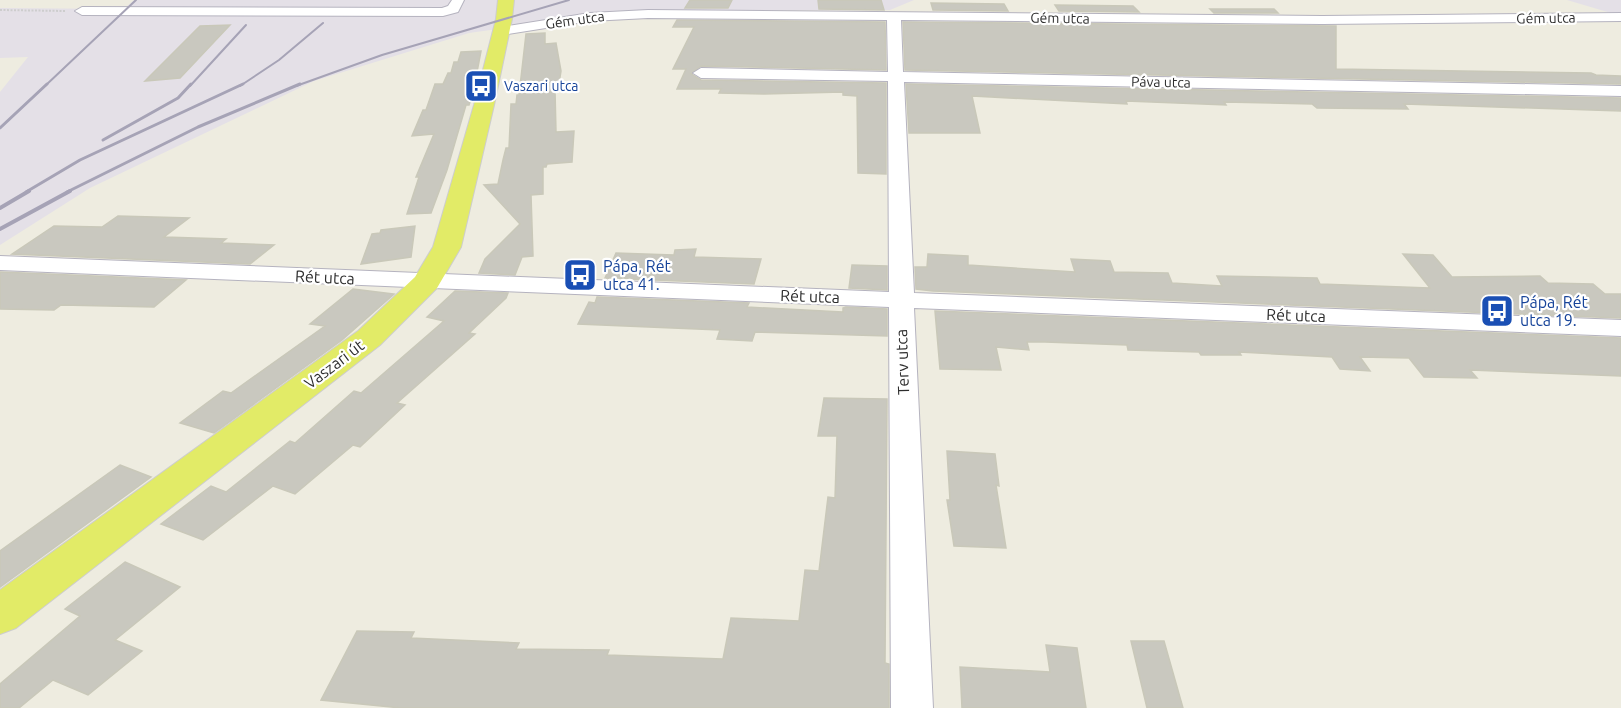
<svg xmlns="http://www.w3.org/2000/svg" width="1621" height="708" font-family="Ubuntu,sans-serif">
<rect width="100%" height="100%" fill="#eeece0"/>
<g fill="#e4e0e7">
<path d="M134 0H914L890 10 624 11 469 33 314 81 90 188 0 245V92L28 57 0 58V8L124 9Z"/>
<path d="M1567 0H1621V16Z"/>
</g>
<g fill="#c9c8bf" stroke="#c9c8b9" stroke-width="1.5">
<path d="M690 0H732L728 8H685Z"/>
<path d="M818 0H881L884 10 819 9Z"/>
<path d="M931 3 1004 4 1008 11 933 10Z"/>
<path d="M1055 5 1133 6 1139 12 1059 11Z"/>
<path d="M1210 9H1274L1278 13H1214Z"/>
<path d="M677 20 885 22 886 70 701 66 691 74 701 80 886 83V174L858 173 857 96 843 95V92L764 94 719 93 721 89H677L686 69H673L694 27H673Z"/>
<path d="M903 22 1336 26V69L1591 73 1596 75 1621 76V84L905 70Z"/>
<path d="M230 25 180 78 145 81 200 26Z"/>
<path d="M545 33V44L556 43 561 71 558 90H555L556 132 574 131 572 162 547 164 546 167H543V194L531 195 533 256 522 257 515 275 479 273 485 259 520 224 484 185 498 184 503 160 506 148H509L511 104H516L517 95H519L526 34Z"/>
<path d="M481 51 473 93 469 105H466L447 170 431 213 407 214 419 177H416L434 134 412 136 423 110H426L435 84H443L448 73H451L454 62H458L461 52Z"/>
<path d="M906 84 1621 98V111L1404 104 1408 109 1317 108 1312 104 1224 102 1226 105 1126 101 1127 104 972 96 980 133H909Z"/>
<path d="M118 216 189 218 164 237 226 239 221 243 274 245 250 264 12 254 54 226 102 227Z"/>
<path d="M415 226 411 257 361 264 372 234 380 233 381 230Z"/>
<path d="M696 249 694 257 761 259 754 284 605 278 616 253 674 255 675 250Z"/>
<path d="M928 254 968 256V265L1075 272 1071 259 1110 261 1114 272 1168 273 1172 283 1222 286 1217 276 1317 278 1320 284 1430 288 1403 254 1433 255 1452 277 1540 276 1548 283 1593 284 1605 294H1621V318L933 291 916 289 915 267H927Z"/>
<path d="M852 265 887 266V290L849 288Z"/>
<path d="M0 272 186 280 154 307 61 305 54 310 0 309Z"/>
<path d="M353 289 394 294 342 340 214 433 180 423 223 391 231 393 325 326 310 324Z"/>
<path d="M455 291 508 293 506 298 469 333 475 334 397 403 405 405 360 447 353 445 295 494 273 486 203 540 161 524 211 486 226 492 290 441 295 443 354 391 361 393 444 321 427 317Z"/>
<path d="M597 297 749 303 747 307 843 312V308L846 307 887 309V336L755 332 752 341 717 339 720 330 578 324 589 302 595 303Z"/>
<path d="M935 311 1621 338V376L1470 370 1477 378 1424 377 1409 358 1360 357 1370 371 1340 369 1332 357 1239 352 1241 355H1201L1199 352 1128 350 1127 345 1045 342H1027L1029 350 996 347 1001 370 940 369Z"/>
<path d="M824 398 887 399 885 663 889 664V708H401L321 700 357 631 414 632 411 638 519 643 516 649 609 650 607 655 723 659 731 618 799 621 805 570 819 571 828 497 835 498 837 436H818Z"/>
<path d="M947 451 995 454 999 486 996 485 1006 548 954 546 947 500H950Z"/>
<path d="M120 465 151 477 0 587V551Z"/>
<path d="M125 562 180 587 115 640 142 651 88 695 53 680 19 708H0V684L80 616 65 609Z"/>
<path d="M1131 641H1164L1183 708H1147Z"/>
<path d="M1046 645 1077 648 1086 708H962L960 667 1050 672Z"/>
</g>
<g fill="none" stroke-linecap="round" stroke-linejoin="round">
<defs>
<g id="minor">
<path d="M452 0H464L458 12 443 16 82 15 75 11 82 7 442 8 448 6Z"/>
<path d="M648 10 1322 16 1621 13V21L1322 24 901 20 903 72 1621 86V96L904 82 914 293 1621 320V336L914 308 933 708H891L889 307 0 270V256L889 292 888 81 701 78 693 73 701 68 888 72 887 20 648 18 590 21 501 35 494 31 501 27 590 13Z"/>
</g>
<path id="major" d="M498 0H514L512 19 494 105 461 247 437 288 380 345 16 628 0 634V590L358 331 415 277 433 247 474 105 496 19Z"/>
</defs>
<use href="#minor" stroke="#b5b3bf" stroke-width="2"/>
<use href="#major" stroke="#cdcdcd" stroke-width="2"/>
<path stroke="#cdcdcd" stroke-width="2" stroke-dasharray="2 1.5" stroke-linecap="butt" d="M0 10 65 11"/>
<use href="#minor" fill="#fff" fill-rule="evenodd"/>
<use href="#major" fill="#e2eb67" fill-rule="evenodd"/>
<g stroke="#a6a3b6" stroke-width="2">
<path d="M45 86 136 0"/>
<path d="M190 86 246 25"/>
<path d="M240 86 279 60 323 23"/>
<path d="M296 86 382 55 569 0"/>
</g>
<g stroke="#a6a3b6" stroke-width="3">
<path d="M0 128 47 84"/>
<path d="M103 140 178 98 191 84"/>
<path d="M26 192 80 160 243 84"/>
<path d="M67 192 198 127 300 84"/>
</g>
<g stroke="#a6a3b6" stroke-width="4">
<path d="M0 208 29 191"/>
<path d="M0 229 70 191"/>
</g>
</g>
<defs>
<symbol id="bus-square" viewBox="-11 -11 22 22"><rect x="-9" y="-9" width="18" height="18" rx="4" fill="#1a4fb4" stroke="#fff"/><path d="M-5-6H5V4H4V6H2V4H-2V6H-4V4H-5ZM-3.5-4V0h7V-4ZM-3.5 1.2v1.5H-2V1.2ZM2 1.2v1.5H3.5V1.2Z" fill="#fff"/></symbol>
</defs>
<g fill-rule="evenodd">
<use href="#bus-square" x="462" y="67" width="38" height="38"/>
<use href="#bus-square" x="561" y="256" width="38" height="38"/>
<use href="#bus-square" x="1478" y="292" width="38" height="38"/>
</g>
<g text-anchor="middle" stroke-width="4.5" stroke-linejoin="round" paint-order="stroke">
<g font-size="14" fill="#2d2d2d" stroke="#fff">
<text transform="translate(1060 18) rotate(1)" y="5">Gém utca</text>
<text transform="translate(1546 18) rotate(-1)" y="5">Gém utca</text>
<text transform="translate(575 20) rotate(-8)" y="5">Gém utca</text>
<text transform="translate(1161 82) rotate(1)" y="5">Páva utca</text>
</g>
<g font-size="14" fill="#164399" stroke="#fff" text-anchor="start">
<text x="504" y="91">Vaszari utca</text>
</g>
<g font-size="16" fill="#164399" stroke="#fff" text-anchor="start">
<text x="603" y="272">Pápa, Rét<tspan x="603" dy="18">utca 41.</tspan></text>
<text x="1520" y="308">Pápa, Rét<tspan x="1520" dy="18">utca 19.</tspan></text>
</g>
<g font-size="16" fill="#2d2d2d" stroke="#fff">
<text transform="translate(325 277) rotate(3)" y="6">Rét utca</text>
<text transform="translate(810 296) rotate(2)" y="6">Rét utca</text>
<text transform="translate(1296 315) rotate(2)" y="6">Rét utca</text>
<text transform="translate(902 362) rotate(-92)" y="6">Terv utca</text>
<text transform="translate(334 364) rotate(-37)" y="6">Vaszari út</text>
</g>
</g>
</svg>
